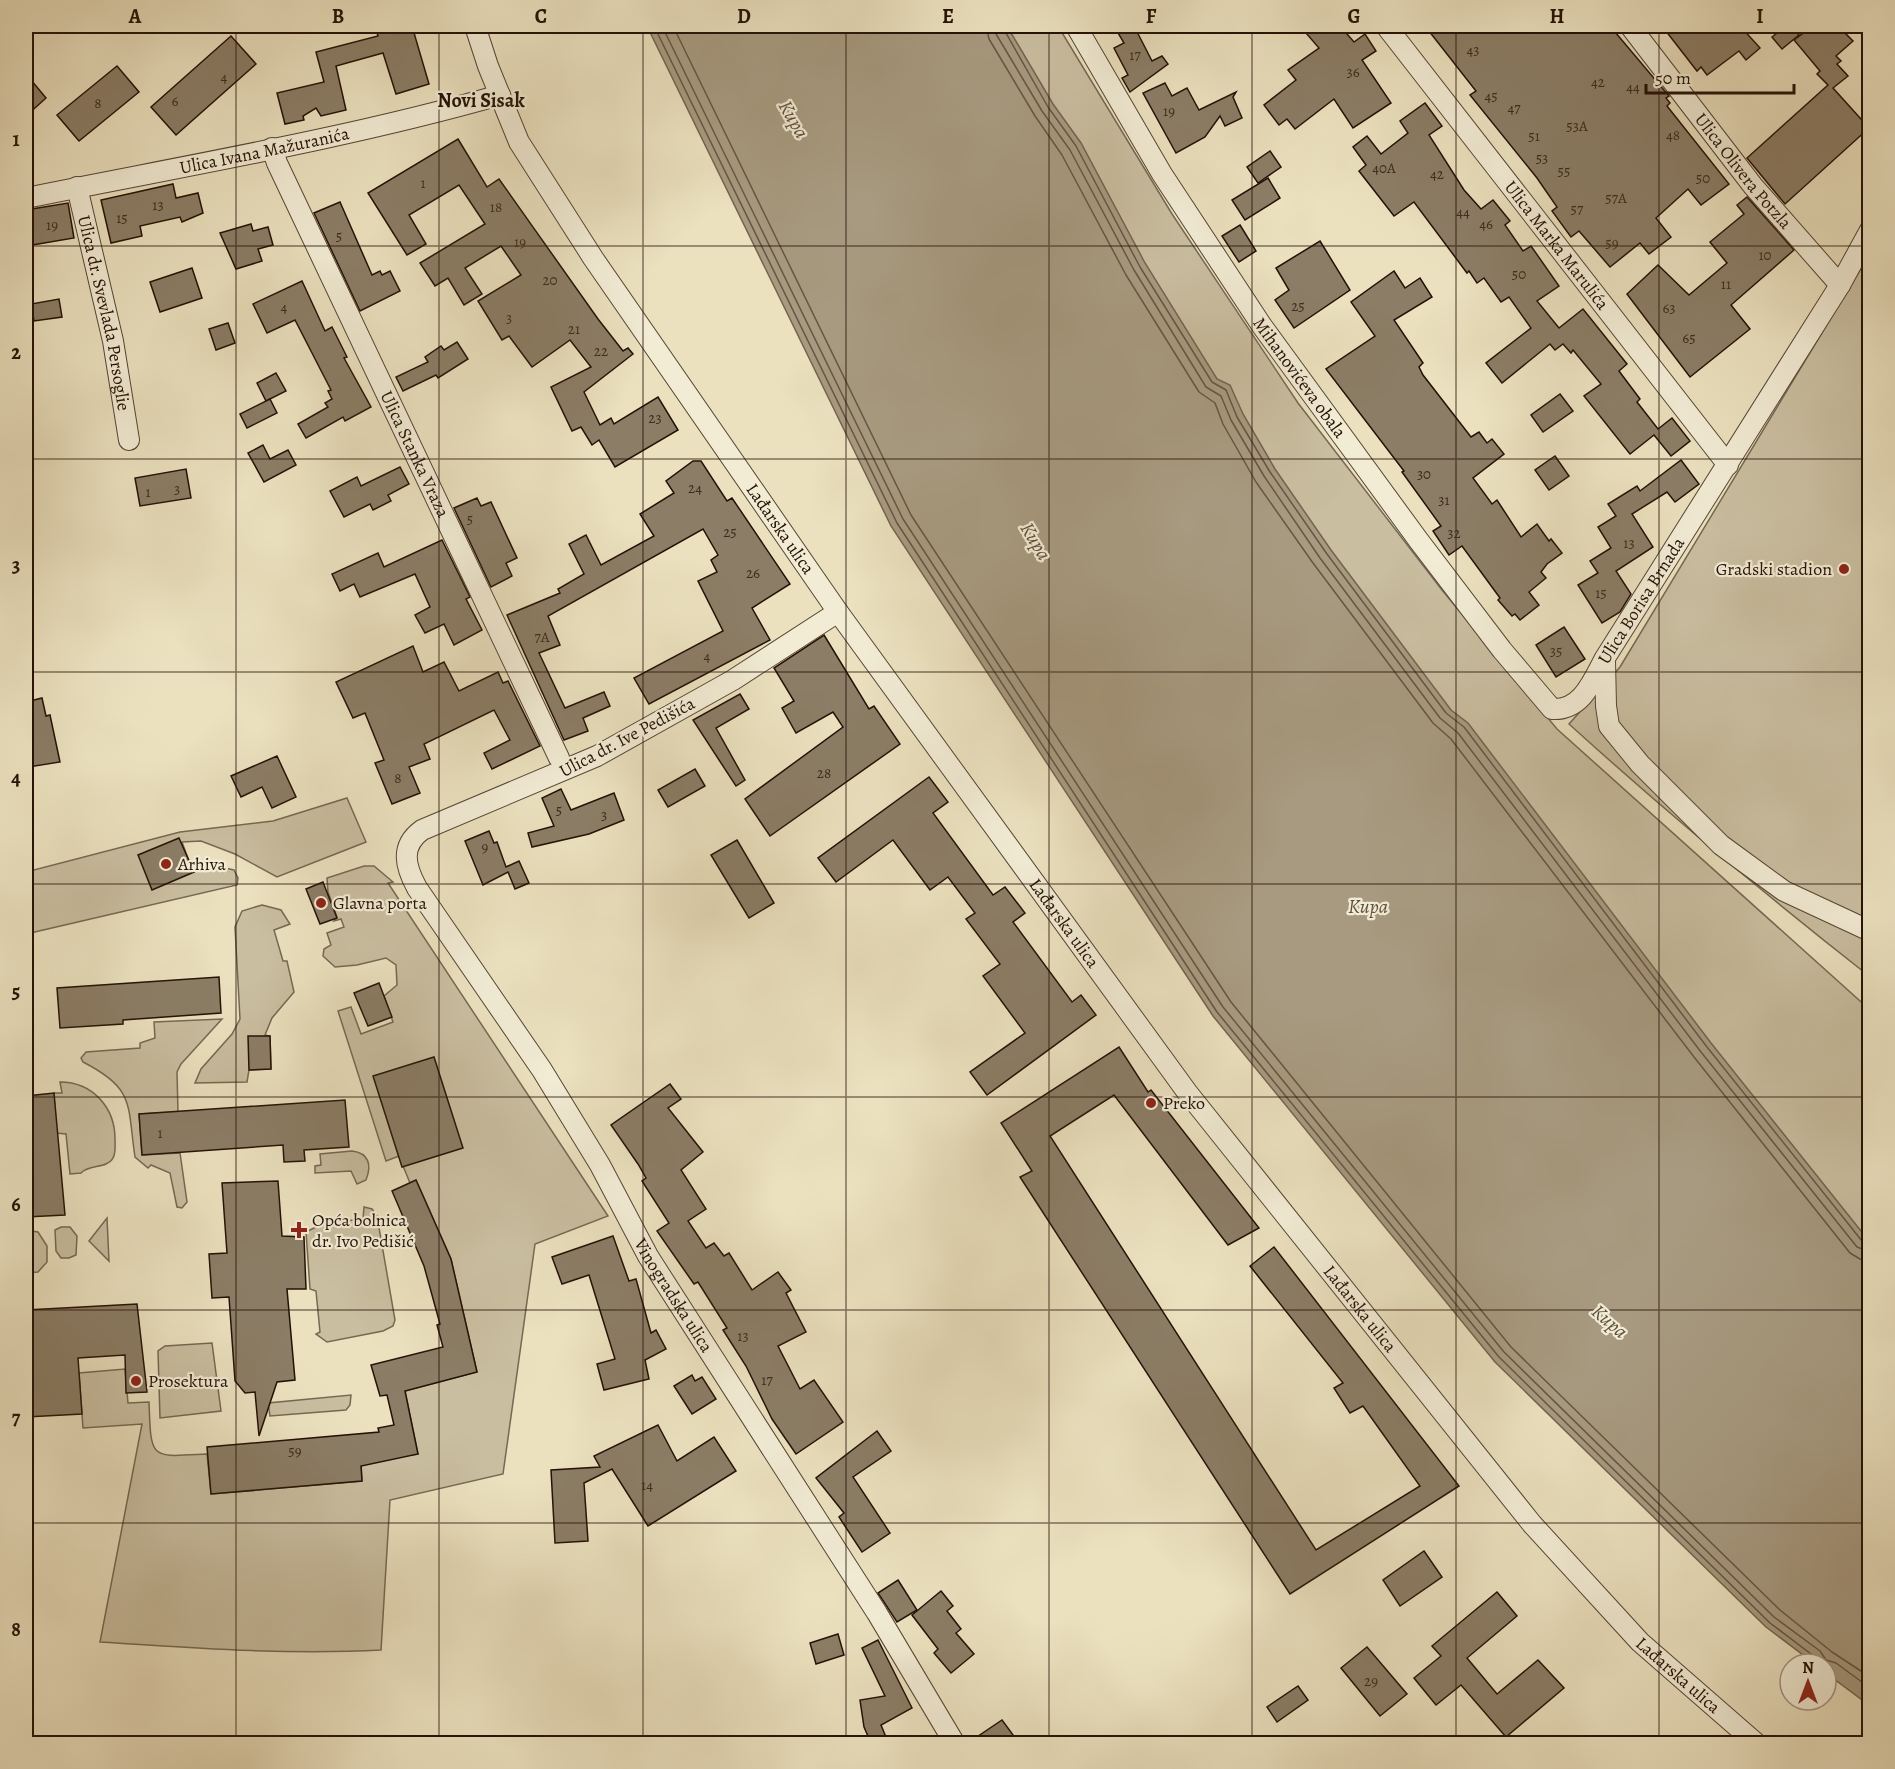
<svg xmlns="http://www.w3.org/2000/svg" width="1895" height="1769" font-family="Alegreya,serif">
<rect width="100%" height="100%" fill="#ebe1bf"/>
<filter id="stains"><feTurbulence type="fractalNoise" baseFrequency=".00333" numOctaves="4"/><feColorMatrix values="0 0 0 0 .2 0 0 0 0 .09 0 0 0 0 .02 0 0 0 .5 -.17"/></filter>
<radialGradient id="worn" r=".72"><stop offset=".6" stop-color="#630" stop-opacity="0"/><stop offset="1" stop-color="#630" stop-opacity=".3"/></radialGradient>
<g fill="#c9bea0" stroke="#766853" stroke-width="1.5">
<path d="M838 26H1058L1172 214 1298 403 1442 590 1557 729 1869 1009V1273Z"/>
<path d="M1869 255V976C1766 895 1666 812 1569 724L1620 667Z"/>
<path d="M347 798 366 842 277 877 235 854 201 841 182 842 193 872C205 866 222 866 234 870L238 878 237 885 26 934V872L180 832 273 821Z"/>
<path d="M364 866H374L393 882 388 883 608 1216 535 1244 503 1474 390 1500 381 1650C287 1655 194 1648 100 1642L142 1424 83 1428 79 1373 125 1369 128 1403 149 1402C151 1461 150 1457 207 1454L211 1494 362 1481 361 1462 418 1454 405 1391 477 1372 451 1259 416 1180 410 1183 399 1156 386 1161 338 1011 351 1007 361 1034 393 1022 384 996 397 985 396 965 386 958 357 965 335 967 323 956 324 949 331 945 327 933 344 927 341 919 334 921 337 917 328 892 327 878Z"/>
<path d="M262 905 281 910 290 924 274 930 283 961H287L294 992 272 1018 265 1035 270 1036 271 1069 249 1070 247 1082 195 1083 201 1069 232 1034 240 1019 235 927 242 911Z"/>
<path d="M222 1019 181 1064 177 1072 178 1112 139 1114 142 1155 180 1153 187 1202 182 1208 177 1207 170 1173 151 1165 148 1168 135 1157C127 1105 136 1089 83 1062L81 1058 86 1052 140 1048V1043L155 1038 154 1022Z"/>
<path d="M60 1082C93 1082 115 1108 115 1139 115 1145 116 1153 113 1158 107 1169 89 1164 81 1173L70 1174 66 1134 56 1133 54 1093H62Z"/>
<path d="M352 1151C369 1153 372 1165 366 1180L357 1184 351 1171 315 1173V1166L321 1165 320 1154Z"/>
<path d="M364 1207 372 1209 377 1216 395 1320 393 1326 383 1331 327 1342 316 1334 320 1332 316 1291 310 1289 306 1232 324 1223 363 1219Z"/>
<path d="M107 1218 109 1261 89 1241Z"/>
<path d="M61 1227H70L77 1236 76 1255 69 1258H61L56 1251 55 1230Z"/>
<path d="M26 1230 38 1232 47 1246V1262L38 1272 26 1273Z"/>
<path d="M212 1343 221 1411 160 1418 158 1351 165 1346Z"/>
<path d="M351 1395 350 1405 346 1410 270 1416 268 1403Z"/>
</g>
<path fill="#a79a80" stroke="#73634f" stroke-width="1.5" d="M647 26H1007L1053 104 1081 143 1145 263 1217 379 1230 385 1243 414 1275 469 1331 550 1451 710 1468 723 1711 1043 1869 1241V1705L1826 1673V1664H1815L1766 1627 1495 1362 1213 1016 891 526Z"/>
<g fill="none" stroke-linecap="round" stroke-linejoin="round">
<g stroke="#665643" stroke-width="1.5">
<path d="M654 26 897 523 1217 1012 1499 1357 1770 1623 1815 1657 1817 1664"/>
<path d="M662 26 903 519 1223 1007 1504 1352 1774 1617 1820 1651 1826 1660 1836 1663 1870 1688"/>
<path d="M673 26 911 515 1231 1002 1511 1347 1780 1610 1832 1652 1870 1677"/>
<path d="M986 26 989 39 1035 116 1062 155 1126 275 1199 392 1215 403 1223 424 1256 482 1313 563 1433 723 1451 739 1694 1057 1850 1253 1860 1259 1870 1261"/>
<path d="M995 26 996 34 1042 111 1070 150 1134 270 1206 387 1221 396 1231 420 1264 476 1320 558 1440 718 1458 733 1701 1052 1857 1247 1870 1252"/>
<path d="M1002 26 1048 107 1076 146 1140 267 1212 382 1226 390 1237 417 1270 472 1327 554 1446 713 1464 727 1707 1047 1862 1241 1870 1244"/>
</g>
</g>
<g fill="#8b7d66" stroke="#241106" stroke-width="1.5">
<path d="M375 26H412L429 84 396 94 383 53 336 66 346 110 321 116 316 108 303 116 304 120 285 124 277 93 324 82 316 52 378 36Z"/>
<path d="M1114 26H1134L1152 61 1162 56 1168 64 1130 92 1122 78 1128 75 1114 48 1124 43Z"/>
<path d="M1300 26H1340L1354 42 1365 34 1376 51 1362 60 1391 103 1353 128 1334 99 1295 129 1287 119 1279 125 1264 105 1296 80 1288 70 1319 48Z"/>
<path d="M1425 26H1610L1669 96 1666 98 1670 103 1667 106 1729 184 1701 205 1688 189 1656 218 1671 237 1649 254 1640 243 1610 267 1579 231 1571 237 1552 211 1557 207 1537 178 1470 95 1476 91Z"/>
<path d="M1662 26H1740L1760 48 1746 60 1739 51 1707 75 1701 67 1697 71Z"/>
<path d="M1786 26H1791L1799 35 1782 49 1772 37Z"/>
<path d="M1813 26H1838L1853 41 1836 56 1841 61 1837 64 1848 76 1833 88 1869 128 1785 204 1747 158 1828 85 1817 74 1820 71 1794 40Z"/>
<path d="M231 36 256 64 176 135 151 107Z"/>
<path d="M117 66 139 92 79 141 57 115Z"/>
<path d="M26 74 46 98 26 116Z"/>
<path d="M1165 83 1172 96 1187 88 1199 110 1236 92 1233 97 1242 118 1225 126 1220 116 1205 137 1176 153 1143 93Z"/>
<path d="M1425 103 1442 126 1429 135 1464 190 1481 209 1493 200 1510 221 1505 225 1523 251 1531 246 1559 286 1537 301 1559 328 1583 309 1627 364 1619 371 1640 399 1637 402 1658 429 1672 418 1690 441 1671 456 1654 435 1630 454 1584 396 1601 384 1573 350 1571 353 1563 344 1555 350 1550 344 1502 383 1486 363 1531 328 1509 297 1501 302 1484 278 1477 283 1469 271 1467 273 1414 202 1394 216 1359 171 1366 165 1353 147 1367 136 1381 154 1408 133 1400 121Z"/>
<path d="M458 139 487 187 499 179 598 319 623 351 628 348 633 354 584 392 600 425 611 418 614 424 658 397 678 430 615 467 599 440 592 445 581 427 572 431 551 387 591 367 570 340 532 367 509 336 502 340 478 301 521 275 501 246 465 268 482 294 464 305 448 278 435 286 420 263 485 224 459 185 409 215 426 244 407 255 368 193Z"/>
<path d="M1270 151 1281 167 1258 183 1247 167Z"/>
<path d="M1268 178 1280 198 1245 220 1232 200Z"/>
<path d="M173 184 176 198 198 193 203 213 182 222 180 217 140 226 142 236 111 243 101 200Z"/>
<path d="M1747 197 1794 250 1731 305 1750 329 1690 377 1627 294 1658 265 1689 295 1727 263 1710 242 1744 214 1737 205Z"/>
<path d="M340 202 372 275 380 271 382 275 390 271 400 291 360 311 314 213Z"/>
<path d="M68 203 74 238 26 246V210Z"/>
<path d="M251 224 253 231 268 227 273 245 258 249 262 261 236 269 220 233Z"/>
<path d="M1240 225 1256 251 1239 262 1222 236Z"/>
<path d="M1320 241 1350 290 1294 328 1275 300 1289 290 1276 268Z"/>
<path d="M192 268 202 298 160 312 150 282Z"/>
<path d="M1394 271 1405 288 1420 278 1432 297 1394 320 1423 363 1419 367 1423 375 1471 437 1479 432 1487 443 1492 439 1504 454 1473 478 1492 504 1497 500 1521 537 1537 524 1549 541 1551 539 1562 553 1547 564 1541 572 1546 578 1529 592 1539 605 1520 620 1515 614 1512 616 1498 600 1500 598 1462 546 1449 555 1433 531 1441 526 1402 472 1404 471 1326 369 1375 336 1351 302Z"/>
<path d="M302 281 325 331 332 327 347 357 344 358 371 407 345 421 343 417 306 438 298 424 328 407 325 403 332 399 328 391 331 390 295 320 267 333 253 304Z"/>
<path d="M59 299 62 317 34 321 31 304Z"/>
<path d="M228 323 235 343 216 350 209 329Z"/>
<path d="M457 342 468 359 438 378 436 375 403 391 396 377 428 362 425 357 441 346 444 350Z"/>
<path d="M276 373 286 391 266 401 257 383Z"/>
<path d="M1560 394 1573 411 1543 432 1531 415Z"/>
<path d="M270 399 277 413 247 428 240 414Z"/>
<path d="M263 445 270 459 288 450 296 465 264 482 248 453Z"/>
<path d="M1555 456 1569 476 1549 490 1535 470Z"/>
<path d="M1681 460 1699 484 1675 502 1667 492 1632 514 1653 547 1616 571 1631 594 1620 612 1602 623 1578 585 1598 573 1590 561 1611 548 1598 527 1616 516 1608 504 1637 486 1640 491Z"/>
<path d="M693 461H701L727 501 732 498 790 584 752 608 770 640 649 704 634 678 723 631 698 581 717 572 711 560 718 555 703 529 548 616 560 645 539 653 565 708 604 692 610 706 583 718 588 731 564 740 507 615 560 593 558 589 584 574 569 544 586 535 601 565 654 536 640 514 674 493 666 481Z"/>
<path d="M400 467 409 484 388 495 391 501 373 510 370 504 344 517 330 491 357 477 361 486Z"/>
<path d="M186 469 191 498 140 506 135 478Z"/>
<path d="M477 498 481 506 491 502 517 558 506 563 512 576 491 587 454 508Z"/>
<path d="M442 540 470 597 466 599 482 630 454 645 444 624 425 633 415 615 430 607 415 574 360 597 354 584 340 591 332 574 378 553 384 567Z"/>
<path d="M1564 627 1585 659 1556 677 1536 645Z"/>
<path d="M824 635 869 709 874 706 900 744 770 836 745 799 843 727 833 712 796 733 782 708 794 701 774 668Z"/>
<path d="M413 646 423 672 444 662 459 691 498 672 503 683 508 681 540 746 492 769 484 753 510 740 494 710 424 744 430 759 409 767 420 793 392 804 375 763 384 760 365 713 353 718 336 682Z"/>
<path d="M740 694 749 709 716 728 745 780 736 786 693 720Z"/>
<path d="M42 698 46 716 50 715 60 762 29 767 26 740V702Z"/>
<path d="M277 756 296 797 272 808 262 787 241 797 231 776Z"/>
<path d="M695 769 705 786 668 807 658 790Z"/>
<path d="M929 777 948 802 933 813 993 895 1005 887 1025 913 1013 922 1072 1002 1081 995 1096 1015 987 1095 970 1072 1025 1033 983 976 1000 964 966 919 975 913 948 877 930 890 893 840 836 882 818 858Z"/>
<path d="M561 789 571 810 614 793 624 820 589 834 532 847 528 833 554 826 542 798Z"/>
<path d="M489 831 494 843 497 842 506 867 519 861 529 883 515 889 508 872 483 885 465 841Z"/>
<path d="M179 838 194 872 152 890 138 855Z"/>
<path d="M737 840 774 903 749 918 711 855Z"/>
<path d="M323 882 337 918 320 924 306 889Z"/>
<path d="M219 977 221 1013 123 1020V1024L60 1028 57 988Z"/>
<path d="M379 983 392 1017 368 1026 354 993Z"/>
<path d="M248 1036H270L271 1069 249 1070Z"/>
<path d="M1119 1047 1148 1092 1151 1090 1259 1228 1228 1245 1114 1095 1050 1136 1316 1550 1420 1486 1363 1406 1350 1413 1334 1388 1343 1383 1250 1266 1274 1247 1459 1486 1290 1594 1020 1177 1032 1171 1001 1123Z"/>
<path d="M434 1057 463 1148 402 1167 373 1076Z"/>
<path d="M670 1084 681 1099 668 1108 703 1152 681 1170 706 1209 688 1221 706 1248 714 1243 724 1256 729 1253 752 1290 778 1272 791 1290 786 1293 806 1332 778 1346 800 1389 814 1380 843 1422 796 1454 772 1419 746 1366 723 1330 727 1328 698 1282 694 1284 657 1231 669 1223 642 1181 646 1178 638 1164 611 1125Z"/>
<path d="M54 1093 65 1215 26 1217V1096Z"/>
<path d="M345 1100 349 1147 304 1150 305 1161 284 1162 283 1145 142 1155 139 1114Z"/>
<path d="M416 1180 451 1259 477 1372 405 1391 418 1454 361 1466 362 1481 211 1494 207 1447 379 1432 378 1428 394 1425 387 1395 380 1396 371 1365 443 1347 437 1325 440 1324 424 1266 392 1191Z"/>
<path d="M278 1181 282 1236 304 1237 306 1289H287L295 1380 277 1382 259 1436 255 1392 245 1393 235 1381 229 1297 212 1298 209 1254 227 1253 222 1183Z"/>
<path d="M613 1236 629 1281 636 1279 651 1333 656 1330 666 1349 645 1360 649 1379 604 1390 597 1364 615 1359 589 1275 562 1284 552 1257Z"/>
<path d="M137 1304 147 1392 126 1393 125 1355 78 1358 82 1414 26 1417V1310Z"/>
<path d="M692 1375 695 1381 702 1377 716 1399 692 1414 674 1386Z"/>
<path d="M658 1425 677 1461 714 1437 736 1471 648 1526 612 1469 584 1483 588 1541 555 1543 551 1470 600 1467 594 1456Z"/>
<path d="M877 1431 891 1451 853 1477 890 1533 862 1552 839 1517 844 1513 816 1478Z"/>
<path d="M1424 1551 1442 1577 1400 1606 1383 1580Z"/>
<path d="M898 1580 917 1610 897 1622 878 1593Z"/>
<path d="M941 1591 953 1606 947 1611 961 1629 956 1633 974 1654 951 1673 934 1653 938 1649 912 1615Z"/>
<path d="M1497 1592 1517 1616 1467 1658 1497 1694 1538 1660 1564 1688 1506 1737 1461 1685 1436 1705 1414 1678 1441 1656 1432 1646Z"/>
<path d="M838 1634 844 1655 816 1664 810 1643Z"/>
<path d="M878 1640 912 1708 881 1725 886 1737 871 1743 864 1727 860 1700 885 1696 862 1648Z"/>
<path d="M1367 1647 1407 1694 1380 1716 1341 1668Z"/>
<path d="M1298 1686 1308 1700 1277 1722 1267 1707Z"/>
<path d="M1002 1720 1019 1743H968Z"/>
</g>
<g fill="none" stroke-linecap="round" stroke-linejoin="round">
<defs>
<g id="minor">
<path id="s1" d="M475 26 488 66 519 142 593 258 838 612 1187 1092 1532 1524 1640 1642 1757 1744"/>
<path id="s2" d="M1076 26 1162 174 1262 326 1419 541 1502 650 1552 709C1582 711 1593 680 1605 658L1840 285 1870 230"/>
<path id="s3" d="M1386 26 1728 465"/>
<path id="s4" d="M1630 26 1753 186 1840 285"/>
<path id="s5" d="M272 148 277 163 559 758"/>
<path id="s6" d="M77 187 113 341 129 440"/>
<path id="s7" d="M26 198C184 166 345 139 500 95"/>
<path id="s8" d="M838 612 733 680 597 756 422 830C400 846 405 866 417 888L542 1070 600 1165 648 1256 877 1613 955 1744"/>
<path d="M1605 661 1606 706 1609 726 1640 764 1721 845 1784 891 1870 931"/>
</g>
</defs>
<use href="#minor" stroke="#564534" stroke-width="22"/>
<use href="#minor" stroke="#f2ecd5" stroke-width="20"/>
</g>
<path fill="none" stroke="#241106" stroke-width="1.5" stroke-opacity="0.55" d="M236 26V1744M439 26V1744M643 26V1744M846 26V1744M1049 26V1744M1252 26V1744M1456 26V1744M1659 26V1744M26 246H1870M26 459H1870M26 672H1870M26 884H1870M26 1097H1870M26 1310H1870M26 1523H1870"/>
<g fill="#8f2418" stroke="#f2ecd5" stroke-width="2">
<circle cx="1844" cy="569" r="6"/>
<circle cx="166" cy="864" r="6"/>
<circle cx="321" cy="903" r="6"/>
<circle cx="1151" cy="1103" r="6"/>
<path d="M296 1221h6v6h6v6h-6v6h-6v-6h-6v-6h6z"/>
<circle cx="136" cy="1381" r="6"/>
</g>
<g text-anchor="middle" stroke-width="4.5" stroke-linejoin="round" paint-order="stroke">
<g font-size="15" fill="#3e2c1e">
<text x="1473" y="55">43</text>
<text x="1135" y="60">17</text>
<text x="1353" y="77">36</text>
<text x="224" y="82">4</text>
<text x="1598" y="87">42</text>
<text x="1633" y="92">44</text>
<text x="1491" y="101">45</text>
<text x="175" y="106">6</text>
<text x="98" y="108">8</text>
<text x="1514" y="113">47</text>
<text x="1169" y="116">19</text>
<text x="1577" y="131">53A</text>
<text x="1673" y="140">48</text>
<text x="1534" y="141">51</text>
<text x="1542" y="163">53</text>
<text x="1384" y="173">40A</text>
<text x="1564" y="176">55</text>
<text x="1437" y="179">42</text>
<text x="1703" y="183">50</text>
<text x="423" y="188">1</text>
<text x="1616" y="203">57A</text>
<text x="158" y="210">13</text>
<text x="496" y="212">18</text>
<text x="1577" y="214">57</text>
<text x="1463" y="217">44</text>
<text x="122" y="223">15</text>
<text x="1486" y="229">46</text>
<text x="52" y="230">19</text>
<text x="339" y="241">5</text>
<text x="520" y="247">19</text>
<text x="1612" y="248">59</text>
<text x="1765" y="260">10</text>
<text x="1519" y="279">50</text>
<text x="550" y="285">20</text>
<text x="1726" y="289">11</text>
<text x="1298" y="311">25</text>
<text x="284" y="312">4</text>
<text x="1669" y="313">63</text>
<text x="509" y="323">3</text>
<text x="574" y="334">21</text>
<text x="1689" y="343">65</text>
<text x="601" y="356">22</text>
<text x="655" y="423">23</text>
<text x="1424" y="479">30</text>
<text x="695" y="493">24</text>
<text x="177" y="494">3</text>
<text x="148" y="497">1</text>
<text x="1444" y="505">31</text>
<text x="470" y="524">5</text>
<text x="730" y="537">25</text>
<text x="1454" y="538">32</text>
<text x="1629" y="548">13</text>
<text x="753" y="578">26</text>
<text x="1601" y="598">15</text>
<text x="542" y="642">7A</text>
<text x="1556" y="656">35</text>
<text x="707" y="661">4</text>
<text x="824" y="778">28</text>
<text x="398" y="783">8</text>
<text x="559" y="815">5</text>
<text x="604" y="820">3</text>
<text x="485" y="852">9</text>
<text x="160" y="1138">1</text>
<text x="743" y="1341">13</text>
<text x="767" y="1385">17</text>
<text x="295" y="1456">59</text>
<text x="647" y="1490">14</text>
<text x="1371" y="1686">29</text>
</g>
<g font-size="18" fill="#241106" stroke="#f2ecd5">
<text dy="6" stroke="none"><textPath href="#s7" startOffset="243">Ulica Ivana Mažuranića</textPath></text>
<text dy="6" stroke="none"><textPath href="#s4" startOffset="184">Ulica Olivera Potzla</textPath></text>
<text dy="6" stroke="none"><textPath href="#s3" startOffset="278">Ulica Marka Marulića</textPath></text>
<text dy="6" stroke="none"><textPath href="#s6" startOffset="129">Ulica dr. Svevlada Persoglie</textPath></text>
<text dy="6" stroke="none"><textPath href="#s2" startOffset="417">Mihanovićeva obala</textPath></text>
<text dy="6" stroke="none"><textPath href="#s5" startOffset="338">Ulica Stanka Vraza</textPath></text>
<text dy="6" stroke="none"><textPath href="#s1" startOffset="591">Lađarska ulica</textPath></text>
<text dy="6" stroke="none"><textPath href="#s2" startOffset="980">Ulica Borisa Brnada</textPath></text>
<text transform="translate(627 737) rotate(-28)" y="6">Ulica dr. Ive Pedišića</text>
<text dy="6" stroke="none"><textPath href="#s1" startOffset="1077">Lađarska ulica</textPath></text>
<text dy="6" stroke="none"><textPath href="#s8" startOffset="1018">Vinogradska ulica</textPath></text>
<text dy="6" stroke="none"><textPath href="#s1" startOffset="1563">Lađarska ulica</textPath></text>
<text dy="6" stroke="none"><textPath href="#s1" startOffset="2049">Lađarska ulica</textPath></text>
</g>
<g font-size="18" fill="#241106" stroke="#f2ecd5" text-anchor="start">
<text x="1832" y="575" text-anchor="end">Gradski stadion</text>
<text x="178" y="870">Arhiva</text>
<text x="333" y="909">Glavna porta</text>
<text x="1163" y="1109">Preko</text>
<text x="312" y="1226">Opća bolnica<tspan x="312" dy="21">dr. Ivo Pedišić</tspan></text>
<text x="148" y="1387">Prosektura</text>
</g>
<g font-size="20" font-weight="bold" fill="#241106" stroke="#f2ecd5">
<text x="481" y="107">Novi Sisak</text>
</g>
<g font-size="20" font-style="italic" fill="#5f4f3d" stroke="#f2ecd5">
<text transform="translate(794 119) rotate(60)" y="7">Kupa</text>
<text transform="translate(1036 541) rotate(59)" y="7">Kupa</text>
<text x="1368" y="913">Kupa</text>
<text transform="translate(1610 1321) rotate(41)" y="7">Kupa</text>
</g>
</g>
<rect width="1895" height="1769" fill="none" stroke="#ebe1bf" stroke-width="66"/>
<g transform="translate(1808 1682)"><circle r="28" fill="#f2ecd5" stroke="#a09482" stroke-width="1.5"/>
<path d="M0-4.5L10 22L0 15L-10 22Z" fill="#8f2418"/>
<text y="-9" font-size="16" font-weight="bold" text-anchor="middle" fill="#241106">N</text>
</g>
<path d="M1646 84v9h148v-9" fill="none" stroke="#241106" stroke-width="3"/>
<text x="1655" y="84" font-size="18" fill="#241106" stroke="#f2ecd5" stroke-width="4.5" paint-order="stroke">50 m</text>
<rect x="33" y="33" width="1829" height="1703" fill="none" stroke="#241106" stroke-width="2"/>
<g font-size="20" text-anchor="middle" font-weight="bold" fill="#241106">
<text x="135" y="23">A</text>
<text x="338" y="23">B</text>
<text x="541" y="23">C</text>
<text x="744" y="23">D</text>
<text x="948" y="23">E</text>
<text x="1151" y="23">F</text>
<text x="1354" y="23">G</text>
<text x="1557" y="23">H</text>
<text x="1760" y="23">I</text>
<text x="16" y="146">1</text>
<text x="16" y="359">2</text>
<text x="16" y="572">3</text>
<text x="16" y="785">4</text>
<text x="16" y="998">5</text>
<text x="16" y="1211">6</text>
<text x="16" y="1424">7</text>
<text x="16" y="1636">8</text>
</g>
<rect width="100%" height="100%" filter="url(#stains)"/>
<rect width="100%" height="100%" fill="url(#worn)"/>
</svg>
